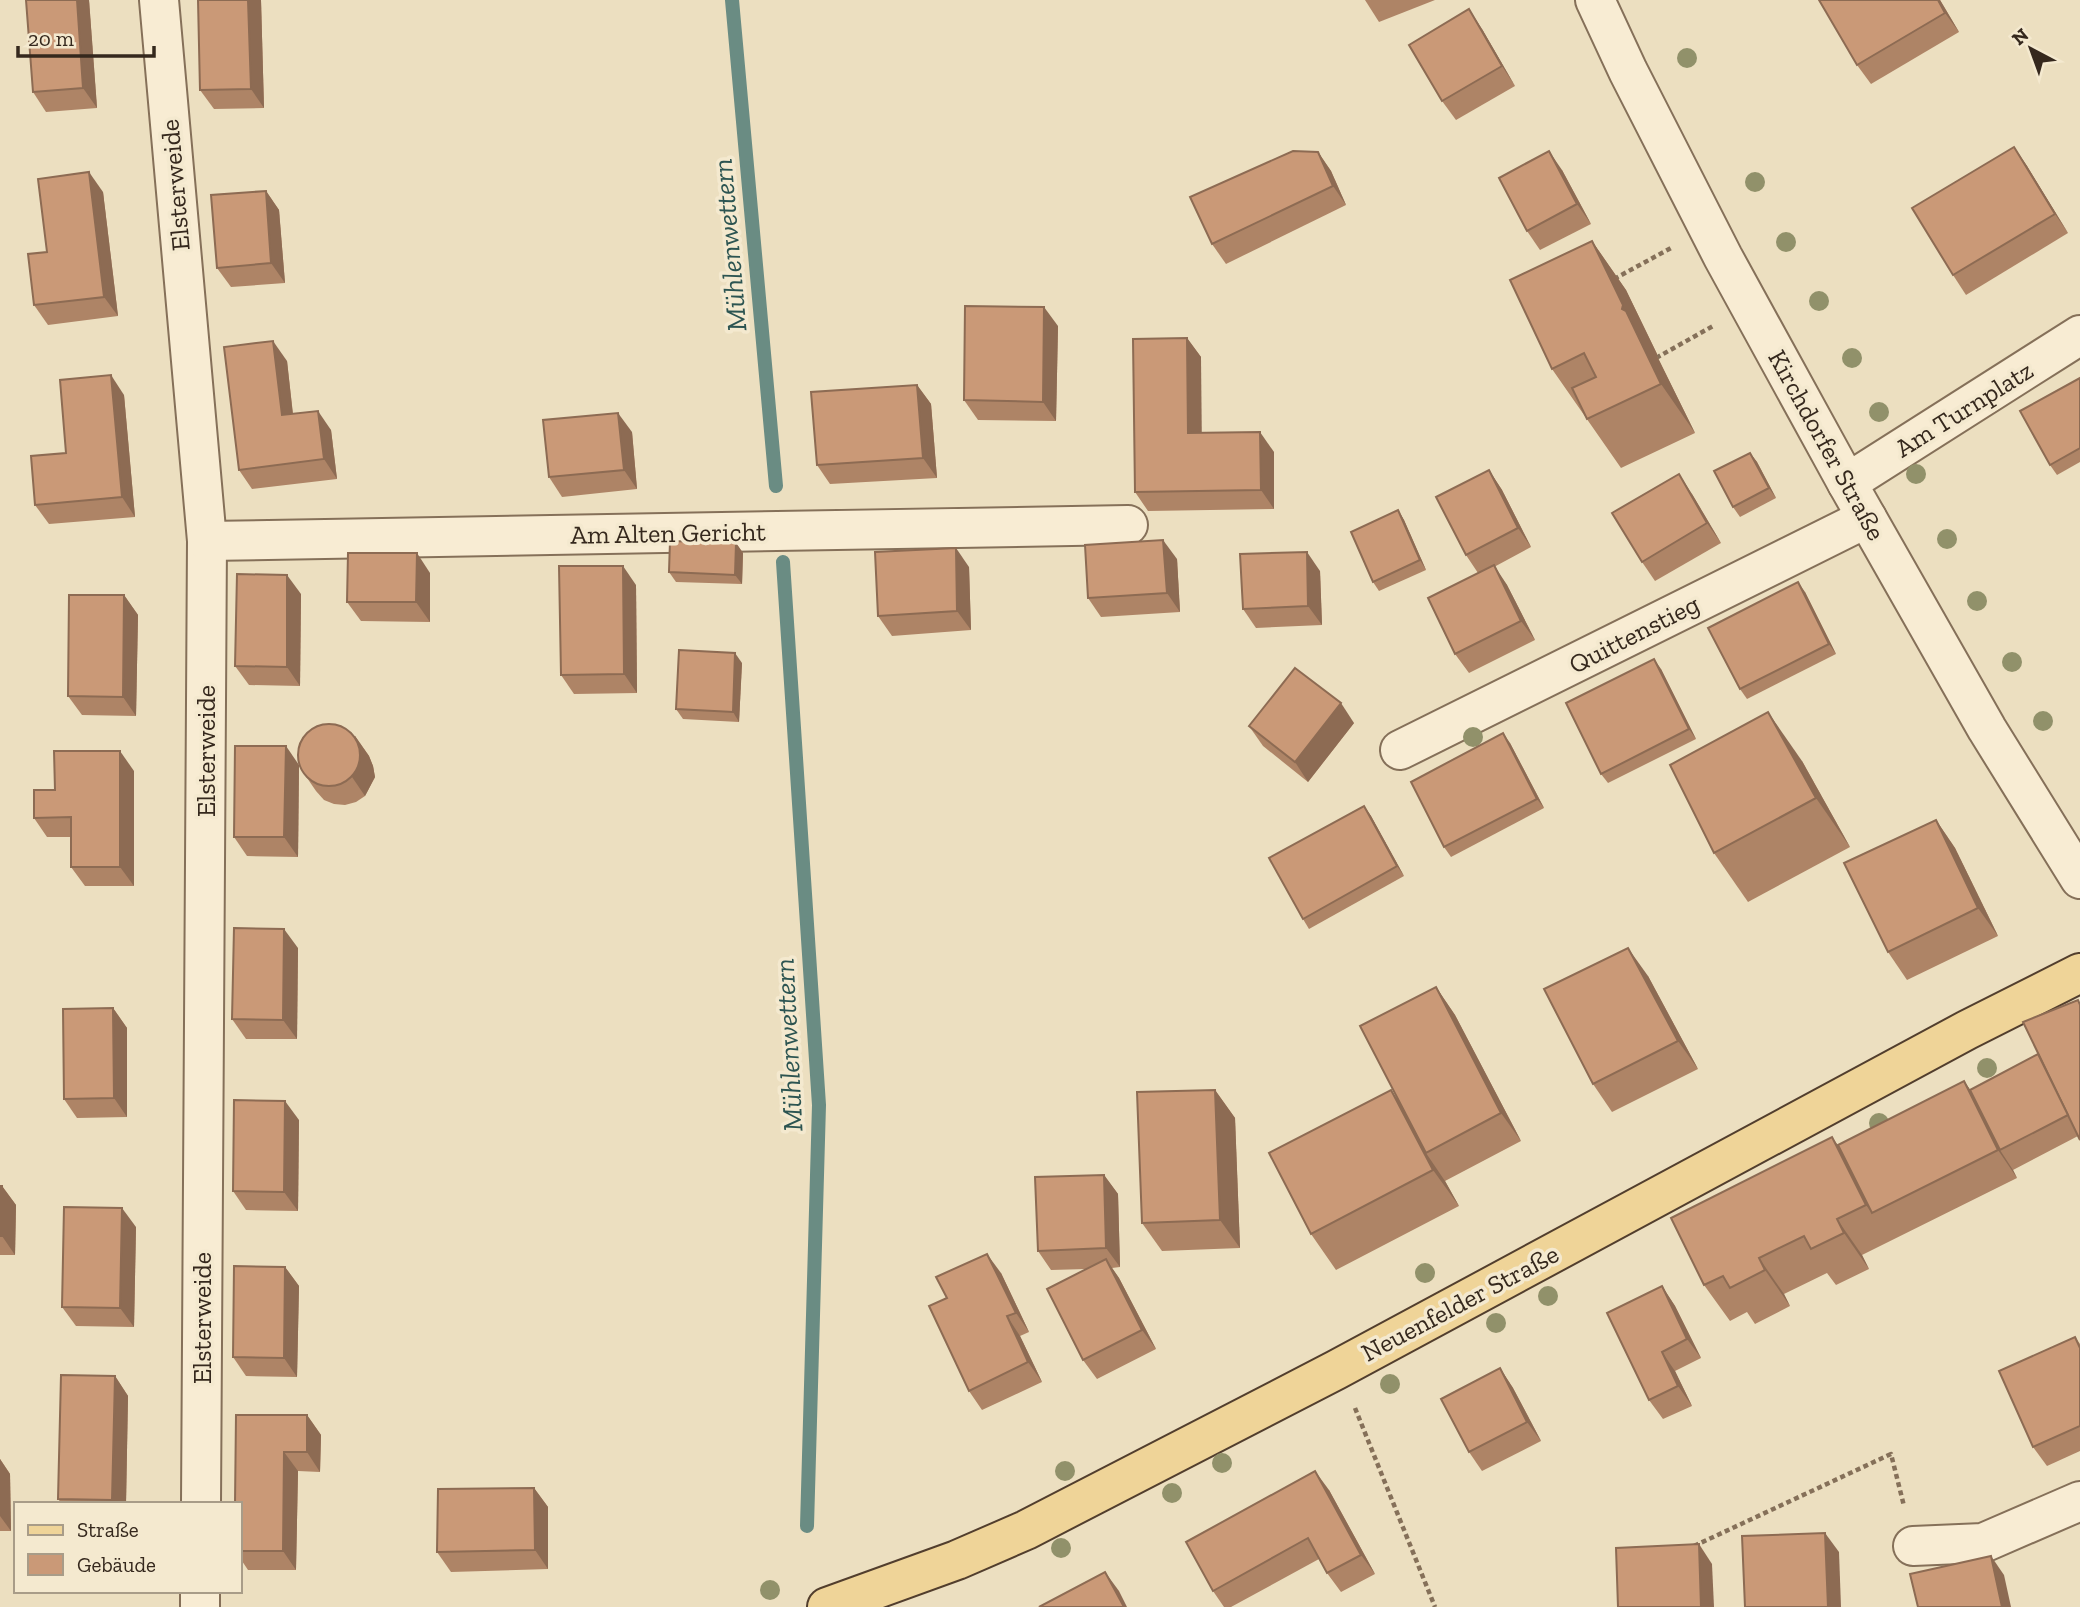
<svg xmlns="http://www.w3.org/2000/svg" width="2080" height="1607" font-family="'Zilla Slab',serif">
<rect width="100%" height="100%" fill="#ecdfc0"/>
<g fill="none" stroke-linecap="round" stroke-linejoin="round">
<g stroke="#6a8c83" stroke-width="14">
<path d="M732 0 776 486"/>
<path d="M783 562 819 1105 807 1526"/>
</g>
<defs>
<g id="minor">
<path d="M159 0 207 541 201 1504"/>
<path d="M1595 0 1628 71 1723 257 1847 483 1987 729 2080 879"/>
<path d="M1847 483 2080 335"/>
<path d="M207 541 1128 525"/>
<path d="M1400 750 1867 518"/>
<path d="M1913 1546 1983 1543 2080 1501"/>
<path d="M200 1607V1591"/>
</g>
<path id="major" d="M827 1607 957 1560 1026 1530 1336 1370 1967 1030 2080 973"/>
</defs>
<use href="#minor" stroke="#857059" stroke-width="42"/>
<use href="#major" stroke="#523e2d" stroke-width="42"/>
<g stroke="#857059" stroke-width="4.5" stroke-dasharray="5 3.5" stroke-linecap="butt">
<path d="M1614 279 1671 248"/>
<path d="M1656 358 1713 326"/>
<path d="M1355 1408 1435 1607"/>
<path d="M1694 1546 1891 1454 1904 1506"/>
</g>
<use href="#minor" stroke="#f8ecd3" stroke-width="38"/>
<use href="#major" stroke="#efd498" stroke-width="38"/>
</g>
<g fill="#91916a">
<circle cx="1687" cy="58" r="10"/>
<circle cx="1755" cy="182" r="10"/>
<circle cx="1786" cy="242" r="10"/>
<circle cx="1819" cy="301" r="10"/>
<circle cx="1852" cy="358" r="10"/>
<circle cx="1879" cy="412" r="10"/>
<circle cx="1916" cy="474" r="10"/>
<circle cx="1947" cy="539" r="10"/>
<circle cx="1977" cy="601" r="10"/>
<circle cx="2012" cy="662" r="10"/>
<circle cx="2043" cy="721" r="10"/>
<circle cx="1473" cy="737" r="10"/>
<circle cx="1987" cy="1068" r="10"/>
<circle cx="1879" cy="1123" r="10"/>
<circle cx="1425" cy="1273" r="10"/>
<circle cx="1548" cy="1296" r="10"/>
<circle cx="1496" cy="1323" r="10"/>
<circle cx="1390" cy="1384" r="10"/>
<circle cx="1222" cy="1463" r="10"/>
<circle cx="1065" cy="1471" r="10"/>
<circle cx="1172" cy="1493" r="10"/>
<circle cx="1061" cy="1548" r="10"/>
<circle cx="770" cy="1590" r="10"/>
</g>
<g fill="#ae8466">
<path d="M26 0H89L97 108 46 112 33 92Z"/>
<path d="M198 0H261L264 108 214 109 200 90Z"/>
<path d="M1365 0H1435L1379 22Z"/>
<path d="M1940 0 1959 32 1871 84 1857 65Z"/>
<path d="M1482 29 1515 86 1456 120 1442 101Z"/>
<path d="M2014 147 2027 166 2068 233 1966 295 1953 275Z"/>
<path d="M1318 152 1331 171 1346 205 1226 264 1212 244Z"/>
<path d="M1562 170 1591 224 1540 250 1527 231Z"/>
<path d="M266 191 279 210 285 283 231 287 217 268Z"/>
<path d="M103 192 118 316 48 325 34 305 47 252Z"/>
<path d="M1592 241 1626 290 1657 354V356L1695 433 1621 468 1552 369Z"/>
<path d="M1058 326 1056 421 978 420 964 400Z"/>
<path d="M1187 338 1201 357V433L1274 452V509L1148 511 1135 492Z"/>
<path d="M287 361 293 414 331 430 337 479 252 489 239 470Z"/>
<path d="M2080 378V462L2057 475 2050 465Z"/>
<path d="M917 385 931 404 937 478 830 484 817 465Z"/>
<path d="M124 395 135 517 49 524 35 505 66 453Z"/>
<path d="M632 432 637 489 562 497 549 477Z"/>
<path d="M1750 453 1757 462 1776 498 1740 517 1733 507Z"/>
<path d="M1489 470 1502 490 1531 547 1494 567 1507 585 1535 640 1469 673 1455 654 1478 573 1466 555Z"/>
<path d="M1692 494 1721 543 1655 581 1642 562Z"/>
<path d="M1398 510 1404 520 1426 570 1379 591 1373 582Z"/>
<path d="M736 543 743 553 742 584 676 582 669 572Z"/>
<path d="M1177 559 1180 612 1101 617 1088 598Z"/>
<path d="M969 567 971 630 892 636 878 616Z"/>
<path d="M1320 571 1322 625 1256 628 1243 609Z"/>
<path d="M430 573V622L361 621 347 602Z"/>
<path d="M636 585 637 693 574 694 561 675Z"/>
<path d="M1805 592 1836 654 1747 699 1740 689Z"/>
<path d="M301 594 300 686 249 685 235 666Z"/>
<path d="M124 595 138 615 136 716 82 715 68 696Z"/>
<path d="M742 663 739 722 683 719 676 709Z"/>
<path d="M1661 669 1696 739 1608 783 1601 774Z"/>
<path d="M1354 723 1308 782 1263 746 1249 726Z"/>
<path d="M355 736 369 756 373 766 375 777 365 796 356 802 345 805 334 804 324 800 316 791 303 772Z"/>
<path d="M1510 743 1544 808 1451 857 1444 847Z"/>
<path d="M1802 761 1850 847 1748 902 1714 853Z"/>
<path d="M299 765 298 857 247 856 234 837Z"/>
<path d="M134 771V886H85L71 867V837H47L34 818 55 790Z"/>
<path d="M1364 806 1371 816 1404 876 1309 929 1303 919Z"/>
<path d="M1936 820 1955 848 1998 936 1907 980 1888 952Z"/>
<path d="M298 948 297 1039H246L232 1019Z"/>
<path d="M1648 976 1698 1069 1612 1112 1593 1084Z"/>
<path d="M1436 987 1455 1015 1521 1141 1445 1181 1459 1206 1336 1270 1311 1234 1398 1098Z"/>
<path d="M113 1008 127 1028V1117L77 1118 64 1099Z"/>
<path d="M2038 1054 2078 1136 2013 1170 2017 1178 1862 1255 1869 1269 1836 1285 1827 1273 1784 1294 1790 1306 1755 1324 1747 1312 1730 1321 1704 1285 1838 1145 1964 1081 1970 1090Z"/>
<path d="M1215 1090 1235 1118 1240 1248 1162 1251 1142 1223Z"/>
<path d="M299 1120 298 1211 246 1210 233 1191Z"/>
<path d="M1104 1175 1118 1194 1120 1267 1112 1268 1119 1278 1156 1349 1097 1379 1083 1360 1086 1269 1051 1270 1038 1251Z"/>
<path d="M0 1186H2L16 1205 15 1255H0Z"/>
<path d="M136 1227 134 1327 76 1326 62 1307Z"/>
<path d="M285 1267 299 1286 297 1377 246 1376 233 1357Z"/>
<path d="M1001 1273 1029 1332 1020 1336 1042 1382 982 1410 969 1391Z"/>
<path d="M1662 1286 1675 1306 1701 1358 1675 1371 1692 1406 1663 1419 1649 1400Z"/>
<path d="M2075 1337 2080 1344V1451L2047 1466 2033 1447Z"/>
<path d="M1500 1368 1513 1388 1541 1441 1482 1471 1469 1452Z"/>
<path d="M115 1376 128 1396 126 1504H62L58 1499Z"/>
<path d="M307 1415 321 1435 320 1472 298 1471 296 1570H248L240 1558V1504Z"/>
<path d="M0 1459 10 1474 11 1531H0Z"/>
<path d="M534 1488 548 1507V1569L451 1572 437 1552Z"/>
<path d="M1329 1490 1375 1574 1341 1592 1327 1573 1319 1559 1231 1607H1224L1213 1591Z"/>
</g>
<g fill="#8d6b53">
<path d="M77 0H89L97 108 83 88Z"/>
<path d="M248 0H261L264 108 251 89Z"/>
<path d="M1938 0H1940L1959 32 1945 13Z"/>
<path d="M1469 9 1482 29 1515 86 1502 66Z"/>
<path d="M2014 147 2027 166 2068 233 2055 214Z"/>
<path d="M1549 151 1562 170 1591 224 1577 204Z"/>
<path d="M1318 152 1331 171 1346 205 1333 186Z"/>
<path d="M89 172 103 192 118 316 104 297Z"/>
<path d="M266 191 279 210 285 283 271 263Z"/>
<path d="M1592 241 1626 290 1657 354V356L1695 433 1661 384 1622 309Z"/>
<path d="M1044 307 1058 326 1056 421 1043 402Z"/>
<path d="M1187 338 1201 357 1202 453 1188 433Z"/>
<path d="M273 341 287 361 295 434 282 415Z"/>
<path d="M111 375 124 395 135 517 122 497Z"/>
<path d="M917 385 931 404 937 478 923 458Z"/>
<path d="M318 411 331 430 337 479 324 459Z"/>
<path d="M618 413 632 432 637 489 624 470Z"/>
<path d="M1260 432 1274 452V509L1261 490Z"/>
<path d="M1750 453 1757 462 1776 498 1769 488Z"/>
<path d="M1489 470 1502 490 1531 547 1518 528Z"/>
<path d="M1679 474 1692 494 1721 543 1707 523Z"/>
<path d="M1398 510 1404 520 1426 570 1420 560Z"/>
<path d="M1163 540 1177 559 1180 612 1167 593Z"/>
<path d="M736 543 743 553 742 584 735 575Z"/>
<path d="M956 548 969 567 971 630 957 611Z"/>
<path d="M1307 552 1320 571 1322 625 1308 606Z"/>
<path d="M417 553 430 573V622L416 602Z"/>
<path d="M1494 565 1507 585 1535 640 1521 621Z"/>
<path d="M623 566 636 585 637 693 624 674Z"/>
<path d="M287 575 301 594 300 686 287 667Z"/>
<path d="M1798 582 1805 592 1836 654 1829 644Z"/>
<path d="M124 595 138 615 136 716 123 697Z"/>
<path d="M735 653 742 663 739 722 733 712Z"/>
<path d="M1654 659 1661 669 1696 739 1689 729Z"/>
<path d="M1341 703 1354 723 1308 782 1295 762Z"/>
<path d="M1768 712 1802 761 1850 847 1816 798Z"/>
<path d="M1503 733 1510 743 1544 808 1537 799Z"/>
<path d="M355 736 369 756 373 766 375 777 365 796 352 777Z"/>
<path d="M286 746 299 765 298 857 284 837Z"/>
<path d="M120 751 134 771V886L120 867Z"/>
<path d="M1364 806 1371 816 1404 876 1397 866Z"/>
<path d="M1936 820 1955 848 1998 936 1978 908Z"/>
<path d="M284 929 298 948 297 1039 283 1020Z"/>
<path d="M1628 948 1648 976 1698 1069 1678 1041Z"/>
<path d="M1436 987 1455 1015 1521 1141 1501 1113Z"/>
<path d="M113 1008 127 1028V1117L114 1098Z"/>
<path d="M1964 1081 1984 1109 2000 1150 2013 1170 2017 1178 1998 1150Z"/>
<path d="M1215 1090 1235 1118 1240 1248 1220 1220Z"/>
<path d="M1391 1090 1417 1126 1426 1153 1445 1181 1459 1206 1433 1170Z"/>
<path d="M285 1101 299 1120 298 1211 284 1192Z"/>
<path d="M1832 1137 1858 1173 1872 1213 1866 1205Z"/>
<path d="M1104 1175 1118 1194 1120 1267 1106 1248Z"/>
<path d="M2 1186 16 1205 15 1255 2 1236Z"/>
<path d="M122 1208 136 1227 134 1327 120 1308Z"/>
<path d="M1837 1219 1862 1255 1869 1269 1844 1233Z"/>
<path d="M987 1254 1001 1273 1029 1332 1016 1313Z"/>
<path d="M1759 1258 1784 1294 1790 1306 1765 1270Z"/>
<path d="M1106 1259 1119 1278 1156 1349 1142 1330Z"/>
<path d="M285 1267 299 1286 297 1377 284 1358Z"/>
<path d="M1662 1286 1675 1306 1701 1358 1687 1339Z"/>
<path d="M1007 1316 1020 1336 1042 1382 1028 1362Z"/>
<path d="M1662 1352 1675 1371 1692 1406 1678 1386Z"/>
<path d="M1500 1368 1513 1388 1541 1441 1527 1422Z"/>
<path d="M115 1376 128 1396 126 1504H114L112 1500Z"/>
<path d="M307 1415 321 1435 320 1472 307 1452Z"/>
<path d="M284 1452 298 1471 296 1570 283 1551Z"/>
<path d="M0 1459 10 1474 11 1531 0 1516Z"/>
<path d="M1315 1471 1329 1490 1375 1574 1361 1555Z"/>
<path d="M534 1488 548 1507V1569L535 1550Z"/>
<path d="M1825 1533 1839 1552 1841 1607H1828Z"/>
<path d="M1699 1544 1712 1564 1714 1607H1701Z"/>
<path d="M1991 1556 2004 1575 2011 1607H2002Z"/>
<path d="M1105 1572 1119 1591 1127 1607H1124Z"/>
</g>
<g fill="#ca9977" stroke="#8d6b53" stroke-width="2">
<path d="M26 0H77L83 88 33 92Z"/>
<path d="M198 0H248L251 89 200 90Z"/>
<path d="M1819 0H1938L1945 13 1857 65Z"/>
<path d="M1469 9 1502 66 1442 101 1409 45Z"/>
<path d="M2014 147 2055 214 1953 275 1912 208Z"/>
<path d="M1293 151 1318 152 1333 186 1212 244 1190 197Z"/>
<path d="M1549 151 1577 204 1527 231 1499 178Z"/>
<path d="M89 172 104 297 34 305 28 254 47 252 38 179Z"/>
<path d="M266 191 271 263 217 268 211 195Z"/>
<path d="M1592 241 1623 305 1622 309 1626 311 1661 384 1587 419 1572 388 1596 377 1584 353 1552 369 1510 280Z"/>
<path d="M965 306 1044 307 1043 402 964 400Z"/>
<path d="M1187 338 1188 433 1260 432 1261 490 1135 492 1133 339Z"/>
<path d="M273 341 282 415 318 411 324 459 239 470 224 347Z"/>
<path d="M111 375 122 497 35 505 31 456 66 453 60 380Z"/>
<path d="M2080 378V448L2050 465 2020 411Z"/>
<path d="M917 385 923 458 817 465 811 392Z"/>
<path d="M618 413 624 470 549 477 543 420Z"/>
<path d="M1750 453 1769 488 1733 507 1714 471Z"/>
<path d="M1489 470 1518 528 1466 555 1436 497Z"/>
<path d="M1679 474 1707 523 1642 562 1612 513Z"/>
<path d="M1398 510 1420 560 1373 582 1351 532Z"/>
<path d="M1163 540 1167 593 1088 598 1085 545Z"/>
<path d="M670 541 736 543 735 575 669 572Z"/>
<path d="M956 548 957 611 878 616 875 552Z"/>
<path d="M1307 552 1308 606 1243 609 1240 554Z"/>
<path d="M348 553H417L416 602H347Z"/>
<path d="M1494 565 1521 621 1455 654 1428 598Z"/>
<path d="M559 566H623L624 674 561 675Z"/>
<path d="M237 574 287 575V667L235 666Z"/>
<path d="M1798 582 1829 644 1740 689 1708 628Z"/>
<path d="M69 595H124L123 697 68 696Z"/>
<path d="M679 650 735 653 733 712 676 709Z"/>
<path d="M1654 659 1689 729 1601 774 1566 703Z"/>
<path d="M1295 668 1341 703 1295 762 1249 726Z"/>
<path d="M1768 712 1816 798 1714 853 1670 765Z"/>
<circle cx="329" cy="755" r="31"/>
<path d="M1503 733 1537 799 1444 847 1411 782Z"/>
<path d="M235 746H286L284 837H234Z"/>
<path d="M54 751H120V867H71V817L34 818V790H55Z"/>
<path d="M1364 806 1397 866 1303 919 1269 858Z"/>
<path d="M1936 820 1978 908 1888 952 1844 863Z"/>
<path d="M234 928 284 929 283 1020 232 1019Z"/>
<path d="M1628 948 1678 1041 1593 1084 1544 989Z"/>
<path d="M1436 987 1501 1113 1426 1153 1360 1026Z"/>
<path d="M2078 1000 2080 1005V1140L2023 1022Z"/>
<path d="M113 1008 114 1098 64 1099 63 1009Z"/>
<path d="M2038 1054 2068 1115 2000 1150 1970 1090Z"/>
<path d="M1964 1081 1998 1150 1872 1213 1838 1145Z"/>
<path d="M1215 1090 1220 1220 1142 1223 1137 1092Z"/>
<path d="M1391 1090 1433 1170 1311 1234 1269 1153Z"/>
<path d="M234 1100 285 1101 284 1192 233 1191Z"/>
<path d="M1832 1137 1866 1205 1837 1219 1844 1233 1811 1249 1804 1236 1759 1258 1765 1270 1730 1288 1723 1276 1704 1285 1671 1218Z"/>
<path d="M1104 1175 1106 1248 1038 1251 1035 1177Z"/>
<rect x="0" y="1186" width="2" height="50"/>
<path d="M64 1207 122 1208 120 1308 62 1307Z"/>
<path d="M987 1254 1016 1313 1007 1316 1028 1362 969 1391 929 1306 947 1298 936 1277Z"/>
<path d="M1106 1259 1142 1330 1083 1360 1047 1289Z"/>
<path d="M234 1266 285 1267 284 1358 233 1357Z"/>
<path d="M1662 1286 1687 1339 1662 1352 1678 1386 1649 1400 1607 1313Z"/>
<path d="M2075 1337 2080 1348V1426L2033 1447 1999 1371Z"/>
<path d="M1500 1368 1527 1422 1469 1452 1441 1399Z"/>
<path d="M61 1375 115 1376 112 1500 58 1499Z"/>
<path d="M236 1415H307V1452H284L283 1551H240V1504H235Z"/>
<path d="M1315 1471 1361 1555 1327 1573 1308 1538 1213 1591 1186 1542Z"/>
<path d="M534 1488 535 1550 437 1552 438 1489Z"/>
<path d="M1825 1533 1828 1607H1745L1742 1536Z"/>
<path d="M1699 1544 1701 1607H1618L1616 1548Z"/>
<path d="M1991 1556 2002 1607H1918L1910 1574Z"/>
<path d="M1105 1572 1124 1607H1039Z"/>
</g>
<g text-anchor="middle" stroke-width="7" stroke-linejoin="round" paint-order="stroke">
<g font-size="26" fill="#35281d" stroke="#f4e9cf">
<text transform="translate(175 185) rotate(-95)" y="9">Elsterweide</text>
<text transform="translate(1964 409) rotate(-32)" y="9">Am Turnplatz</text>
<text transform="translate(1827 445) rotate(61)" y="9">Kirchdorfer Straße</text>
<text transform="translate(668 533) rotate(-1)" y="9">Am Alten Gericht</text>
<text transform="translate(1634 634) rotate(-27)" y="9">Quittenstieg</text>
<text transform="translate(206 751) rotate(-90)" y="9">Elsterweide</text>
<text transform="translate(1460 1303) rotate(-28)" y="9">Neuenfelder Straße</text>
<text transform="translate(202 1318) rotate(-90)" y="9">Elsterweide</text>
</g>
<g font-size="28" font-style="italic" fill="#2c5451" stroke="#f4e9cf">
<text transform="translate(729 245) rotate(-95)" y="10">Mühlenwettern</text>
<text transform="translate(788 1045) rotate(-93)" y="10">Mühlenwettern</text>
</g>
</g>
<rect x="14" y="1502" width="228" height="91" fill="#f4e9cf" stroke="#a89c88" stroke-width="2"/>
<rect x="28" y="1525" width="35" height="10" fill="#efd498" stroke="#a89c88" stroke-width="2"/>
<text x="77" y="1537" font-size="21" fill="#35281d">Straße</text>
<rect x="28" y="1554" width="35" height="21" fill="#ca9977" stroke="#a89c88" stroke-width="2"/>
<text x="77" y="1572" font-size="21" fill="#35281d">Gebäude</text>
<g transform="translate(2031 49) rotate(319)" stroke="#f4e9cf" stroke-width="5" paint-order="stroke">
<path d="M0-5L12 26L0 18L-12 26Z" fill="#35281d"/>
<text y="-10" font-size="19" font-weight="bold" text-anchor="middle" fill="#35281d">N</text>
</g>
<path d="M18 46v10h136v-10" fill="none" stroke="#35281d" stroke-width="3.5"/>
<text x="28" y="46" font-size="21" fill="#35281d" stroke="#f4e9cf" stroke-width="5" paint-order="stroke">20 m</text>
</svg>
